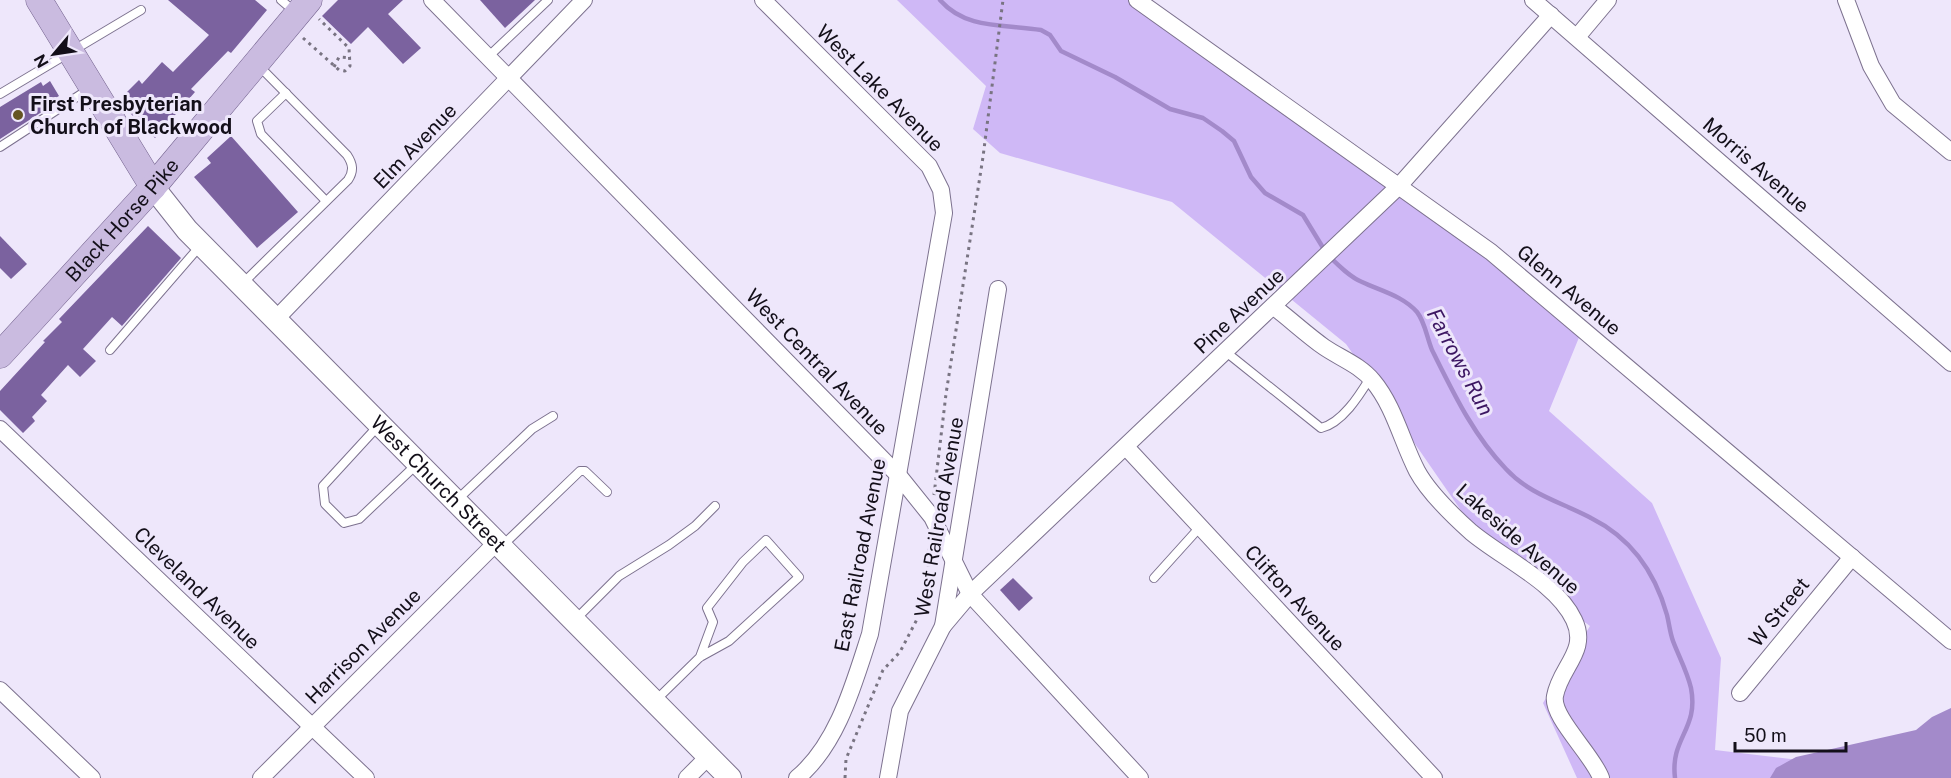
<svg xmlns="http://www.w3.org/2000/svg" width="1951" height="778" font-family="'Public Sans',sans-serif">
<rect width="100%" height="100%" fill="#eee7fb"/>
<path fill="#cfb8f6" d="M897 0H1131L1385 168 1580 335 1549 411 1652 503 1721 658 1715 750 1951 778H1577L1543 703 1590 626 1489 551 1346 344 1172 202 1000 153 973 129 986 86Z"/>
<path fill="#a38aca" d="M1951 708V778H1770L1776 768 1796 757 1916 730 1932 717Z"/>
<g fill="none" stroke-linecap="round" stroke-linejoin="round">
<g stroke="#a38aca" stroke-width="4.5">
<path d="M940 0C966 30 1005 24 1041 30L1050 35 1061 51 1115 77 1170 109 1203 118 1222 131 1234 141 1251 177 1265 193 1303 215 1325 251"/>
<path d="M1330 257C1339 266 1350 277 1362 282 1381 291 1403 296 1417 312 1425 322 1427 338 1432 350 1453 392 1473 435 1506 469 1530 495 1561 502 1591 518 1631 538 1655 572 1667 615 1669 623 1670 633 1673 641 1679 657 1687 671 1691 688 1699 730 1670 737 1675 778"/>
</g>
</g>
<g fill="#7b629f">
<path d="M168 0H255L267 10 231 53 228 51 191 89 195 92 155 138 118 101 139 80 142 84 162 62 173 72 209 35Z"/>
<path d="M338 0H403L388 14 421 48 403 64 368 27 351 44 322 16Z"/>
<path d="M480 0H535L505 28Z"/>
<path d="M50 81 59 96 52 100 54 104 0 139V107L41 82 43 86Z"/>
<path d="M231 136 298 212 257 248 194 177 211 163 207 158Z"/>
<path d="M148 226 181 258 122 326 112 317 83 349 96 361 80 377 68 365 41 395 47 401 32 417 35 421 23 433 0 410V391L45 342 43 341 62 322 59 319Z"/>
<path d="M0 236 27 264 11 279 0 268Z"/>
<path d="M1013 578 1033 598 1019 611 1000 590Z"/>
</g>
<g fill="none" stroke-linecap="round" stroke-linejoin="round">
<defs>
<g id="lane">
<path d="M281 0 295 12"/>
<path d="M489 56 548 0"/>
<path d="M286 93 257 121 261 134 326 201"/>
<path d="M0 94 141 10"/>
<path d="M0 147 89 89"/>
<path d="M241 285 348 180C354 171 353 164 347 155L257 64"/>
<path d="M110 350 200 246"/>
<path d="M1226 352 1321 428C1342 423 1359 396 1370 378"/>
<path d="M379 425 323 486 325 504 344 523 359 519 416 465"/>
<path d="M457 500 532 429 553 416"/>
<path d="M503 545 580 471H585L607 492"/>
<path d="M1154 578 1200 527"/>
<path d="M576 619 619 576 669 545 695 526 715 506"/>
<path d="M654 702 700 657 729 641 799 577 766 540 743 562 707 608 713 622 700 657"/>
</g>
<g id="street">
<path d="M432 0 899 476 932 517 970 594 1140 778"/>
<path d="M763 0 929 166 941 190 944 213 870 634C854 683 838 744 797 778"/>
<path d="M1137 0 1491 252 1951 641"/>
<path d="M1533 0 1951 363"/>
<path d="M1846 0 1871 66 1893 104 1951 152"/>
<path d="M1577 37 1608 0"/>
<path d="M1274 307C1291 320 1307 335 1324 347 1340 358 1360 365 1373 381 1394 406 1402 442 1417 471 1429 493 1452 515 1471 532 1502 558 1557 583 1574 620 1589 651 1560 667 1555 696 1551 717 1593 755 1601 778"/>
<path d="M275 320 584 0"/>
<path d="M0 429 366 778"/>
<path d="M1126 447 1434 778"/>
<path d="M943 626 970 594 1399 186 1551 15"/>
<path d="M0 690 92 778"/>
<path d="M1740 693 1852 557"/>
<path d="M261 778 496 543"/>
<path d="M687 778 708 757"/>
<path d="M888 778 900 711 943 626 998 289"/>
</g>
<g id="secondary">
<path id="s1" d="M153 187 187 230 730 778"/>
</g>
<g id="primary">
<path d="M39 0 153 187"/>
<path id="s2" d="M0 355 153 187 309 0"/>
</g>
</defs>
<use href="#lane" stroke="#7d728f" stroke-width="10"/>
<use href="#street" stroke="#7d728f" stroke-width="18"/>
<use href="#secondary" stroke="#7d728f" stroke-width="24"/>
<use href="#primary" stroke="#73628d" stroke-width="27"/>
<g stroke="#797482" stroke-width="3" stroke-dasharray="3 4.5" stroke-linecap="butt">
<path d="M303 38 339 70 345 71 350 66 349 48 319 19"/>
<path d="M334 67 339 57 351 58"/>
<path d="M934 495 946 394 983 157 1003 0"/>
<path d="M845 778 846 759 883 670 900 652 927 600 929 547"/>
</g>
<use href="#lane" stroke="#fff" stroke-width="8"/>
<use href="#street" stroke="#fff" stroke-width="16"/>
<use href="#secondary" stroke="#fff" stroke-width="22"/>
<use href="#primary" stroke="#cabbe0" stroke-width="26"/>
</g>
<circle fill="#655522" stroke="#eee7fb" stroke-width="2" cx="18" cy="115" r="6"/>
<g text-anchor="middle" stroke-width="6" stroke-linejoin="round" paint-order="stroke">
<g font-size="20" fill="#130f19" stroke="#eee7fb">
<text transform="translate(880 88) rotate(45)" y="7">West Lake Avenue</text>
<text transform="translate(415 146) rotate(-46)" y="7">Elm Avenue</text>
<text transform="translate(1756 165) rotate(41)" y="7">Morris Avenue</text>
<text dy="7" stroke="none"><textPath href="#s2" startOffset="182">Black Horse Pike</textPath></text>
<text transform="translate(1569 290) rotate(40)" y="7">Glenn Avenue</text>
<text transform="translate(1239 311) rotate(-43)" y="7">Pine Avenue</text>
<text transform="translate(817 362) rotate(46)" y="7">West Central Avenue</text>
<text dy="7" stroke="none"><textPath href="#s1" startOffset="412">West Church Street</textPath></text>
<text transform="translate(939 517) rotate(-80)" y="7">West Railroad Avenue</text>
<text transform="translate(1518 539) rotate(41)" y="7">Lakeside Avenue</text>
<text transform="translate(860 555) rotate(-79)" y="7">East Railroad Avenue</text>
<text transform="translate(197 588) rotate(44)" y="7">Cleveland Avenue</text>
<text transform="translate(1295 598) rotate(47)" y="7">Clifton Avenue</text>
<text transform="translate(1779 612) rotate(-51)" y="7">W Street</text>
<text transform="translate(363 646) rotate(-45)" y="7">Harrison Avenue</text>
</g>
<g font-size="20" font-weight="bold" fill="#130f19" stroke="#eee7fb" text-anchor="start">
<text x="30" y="111">First Presbyterian<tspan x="30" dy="23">Church of Blackwood</tspan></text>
</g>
<g font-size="21" font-style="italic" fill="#3c1662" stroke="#eee7fb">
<text transform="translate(1460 362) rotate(62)" y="7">Farrows Run</text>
</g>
</g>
<g transform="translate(54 54) rotate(241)" stroke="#eee7fb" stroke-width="4.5" paint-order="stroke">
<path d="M0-4.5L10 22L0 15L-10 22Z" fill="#130f19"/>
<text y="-9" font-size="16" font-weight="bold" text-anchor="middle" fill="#130f19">N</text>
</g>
<path d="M1735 742v9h111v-9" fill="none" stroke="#130f19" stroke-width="3"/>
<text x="1744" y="742" font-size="18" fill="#130f19" stroke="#eee7fb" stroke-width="4.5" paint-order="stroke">50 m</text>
</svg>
